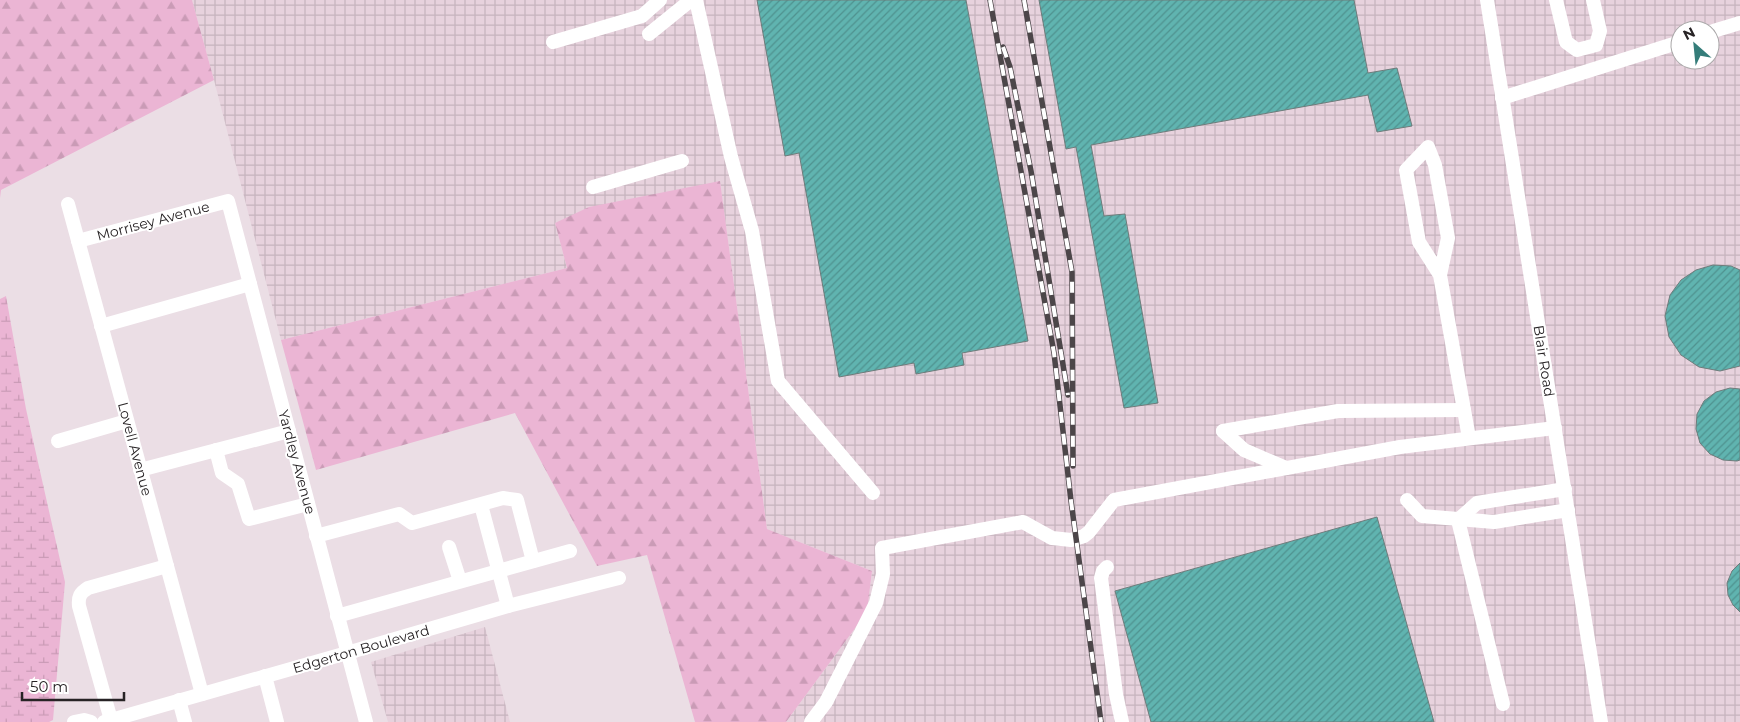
<svg xmlns="http://www.w3.org/2000/svg" width="1740" height="722" font-family="Montserrat,sans-serif">
<defs>
<pattern id="industrial-grid" width="8" height="8" patternUnits="userSpaceOnUse" patternTransform="scale(1.25)"><rect width="8" height="8" fill="#e7d2dd"/><path d="M0 4h8M4 0v8" fill="none" stroke="#c6b4be"/></pattern>
<pattern id="forest-firs" width="22" height="20" patternUnits="userSpaceOnUse" patternTransform="scale(1.25)"><rect width="22" height="20" fill="#ebb5d4"/><path d="M5 1l3.5 6h-7zM16 11l3.5 6h-7z" fill="#ca9bb6"/></pattern>
<pattern id="wetland-marsh" width="20" height="14" patternUnits="userSpaceOnUse" patternTransform="scale(1.25)"><rect width="20" height="14" fill="#ebb5d4"/><path d="M1 5h8M5 5V1M11 12h8M15 12V8" fill="none" stroke="#ca9bb6"/></pattern>
<pattern id="building-hatch" width="6" height="6" patternUnits="userSpaceOnUse" patternTransform="scale(1.25)"><rect width="6" height="6" fill="#60b4b0"/><path d="M-1 1l2-2M0 6l6-6M5 7l2-2" fill="none" stroke="#4f928f"/></pattern>
</defs>
<rect width="100%" height="100%" fill="#ebdee5"/>
<g fill="url(#industrial-grid)" fill-rule="evenodd">
<path d="M192 0H1740V722H786L867 612 872 571 767 529 720 182 555 223 567 268 281 340 214 80ZM1680 30H1710V60H1680Z"/>
<path d="M485 627 510 722H388L371 662Z"/>
</g>
<g fill="url(#forest-firs)">
<path d="M0 0H192L214 80 1 190 0 198Z"/>
<path d="M720 181 767 529 872 571 867 612 786 722H695L647 555 597 566 515 413 316 470 281 340 567 268 555 223 589 207Z"/>
</g>
<path fill="url(#wetland-marsh)" d="M6 296 26 409 65 582 53 720 49 722H0V299Z"/>
<g fill="url(#building-hatch)" stroke="#6e7c7b">
<path d="M757 0H966L1028 341 962 353 964 365 916 374 914 363 839 377 799 153 785 156Z"/>
<path d="M1039 0H1354L1368 73 1397 68 1412 126 1377 132 1368 95 1091 145 1104 216 1125 214 1158 403 1124 408 1076 147 1066 149Z"/>
<path d="M1713 265 1731 266 1740 270V366L1720 371 1699 367 1681 355 1669 337 1665 316 1670 295 1681 280 1696 270Z"/>
<path d="M1730 388 1740 389V460L1737 461 1723 460 1710 454 1700 443 1696 429 1697 414 1704 401 1716 392Z"/>
<path d="M1377 517 1434 722H1151L1115 591Z"/>
<path d="M1740 563V612L1733 605 1728 595 1727 583 1732 571Z"/>
</g>
<g fill="none" stroke-linecap="round" stroke-linejoin="round">
<g stroke="#fff" stroke-width="14">
<path d="M696 0 731 157 752 231 778 381 873 493"/>
<path d="M1487 0 1601 722"/>
<path d="M1556 0 1566 42 1577 50 1596 45 1600 31 1593 0"/>
<path d="M1710 32 1740 23"/>
<path d="M649 34 691 0"/>
<path d="M553 42 642 16 660 0"/>
<path d="M1502 98 1680 42"/>
<path d="M593 187 682 161"/>
<path d="M68 204 202 694"/>
<path d="M78 241 228 201 366 722"/>
<path d="M1440 275 1448 238 1435 165 1428 147 1406 170 1419 242 1440 275 1469 438"/>
<path d="M101 326 250 284"/>
<path d="M1223 431 1338 411 1464 410"/>
<path d="M1223 431 1244 450 1286 468"/>
<path d="M58 441 127 421"/>
<path d="M216 450 222 473 238 484 249 519 308 504"/>
<path d="M140 470 289 431"/>
<path d="M1407 500 1422 516 1494 522 1568 510"/>
<path d="M481 505 508 606"/>
<path d="M1458 520 1503 704"/>
<path d="M1458 520 1477 503 1565 489"/>
<path d="M316 536 399 514 412 523 503 498 517 500 533 561"/>
<path d="M449 547 460 581"/>
<path d="M1107 567 1103 571 1101 578 1116 694 1122 722"/>
<path d="M337 616 570 551"/>
<path d="M265 676 277 722"/>
<path d="M179 700 185 722"/>
<path d="M111 720 79 606C78 597 80 593 88 588L167 566"/>
<path d="M74 722 84 720 91 722"/>
<path d="M104 722 347 653 508 606 619 578"/>
<path d="M811 722 826 702 876 603 883 574 882 548 1023 522 1052 538 1071 540 1084 536 1089 532 1114 500 1400 447 1555 428"/>
</g>
<defs>
<g id="rail">
<path d="M990 0 1054 353 1071 501 1101 722"/>
<path d="M1024 0 1072 272 1073 466"/>
<path d="M1003 47 1010 67 1031 171 1068 395"/>
</g>
</defs>
<use href="#rail" stroke="#4c4649" stroke-width="5.5"/>
<use href="#rail" stroke="#fff" stroke-width="4" stroke-dasharray="11" stroke-linecap="butt"/>
</g>
<g text-anchor="middle" stroke-width="4" stroke-linejoin="round" paint-order="stroke">
<g font-size="14" fill="#272325" stroke="#fff">
<text transform="translate(153 221) rotate(-15)" y="5">Morrisey Avenue</text>
<text transform="translate(1544 361) rotate(81)" y="5">Blair Road</text>
<text transform="translate(135 449) rotate(75)" y="5">Lovell Avenue</text>
<text transform="translate(297 462) rotate(75)" y="5">Yardley Avenue</text>
<text transform="translate(361 649) rotate(-16)" y="5">Edgerton Boulevard</text>
</g>
</g>
<g transform="translate(1695 45) rotate(333)"><circle r="24" fill="#ffffff" stroke="#a9a7a8"/>
<path d="M0-4L9 19L0 12L-9 19Z" fill="#357d7a"/>
<text y="-8" font-size="14" font-weight="bold" text-anchor="middle" fill="#272325">N</text>
</g>
<path d="M22 692v8h102v-8" fill="none" stroke="#272325" stroke-width="2.5"/>
<text x="30" y="692" font-size="15" fill="#272325" stroke="#ffffff" stroke-width="4" paint-order="stroke">50 m</text>
</svg>
